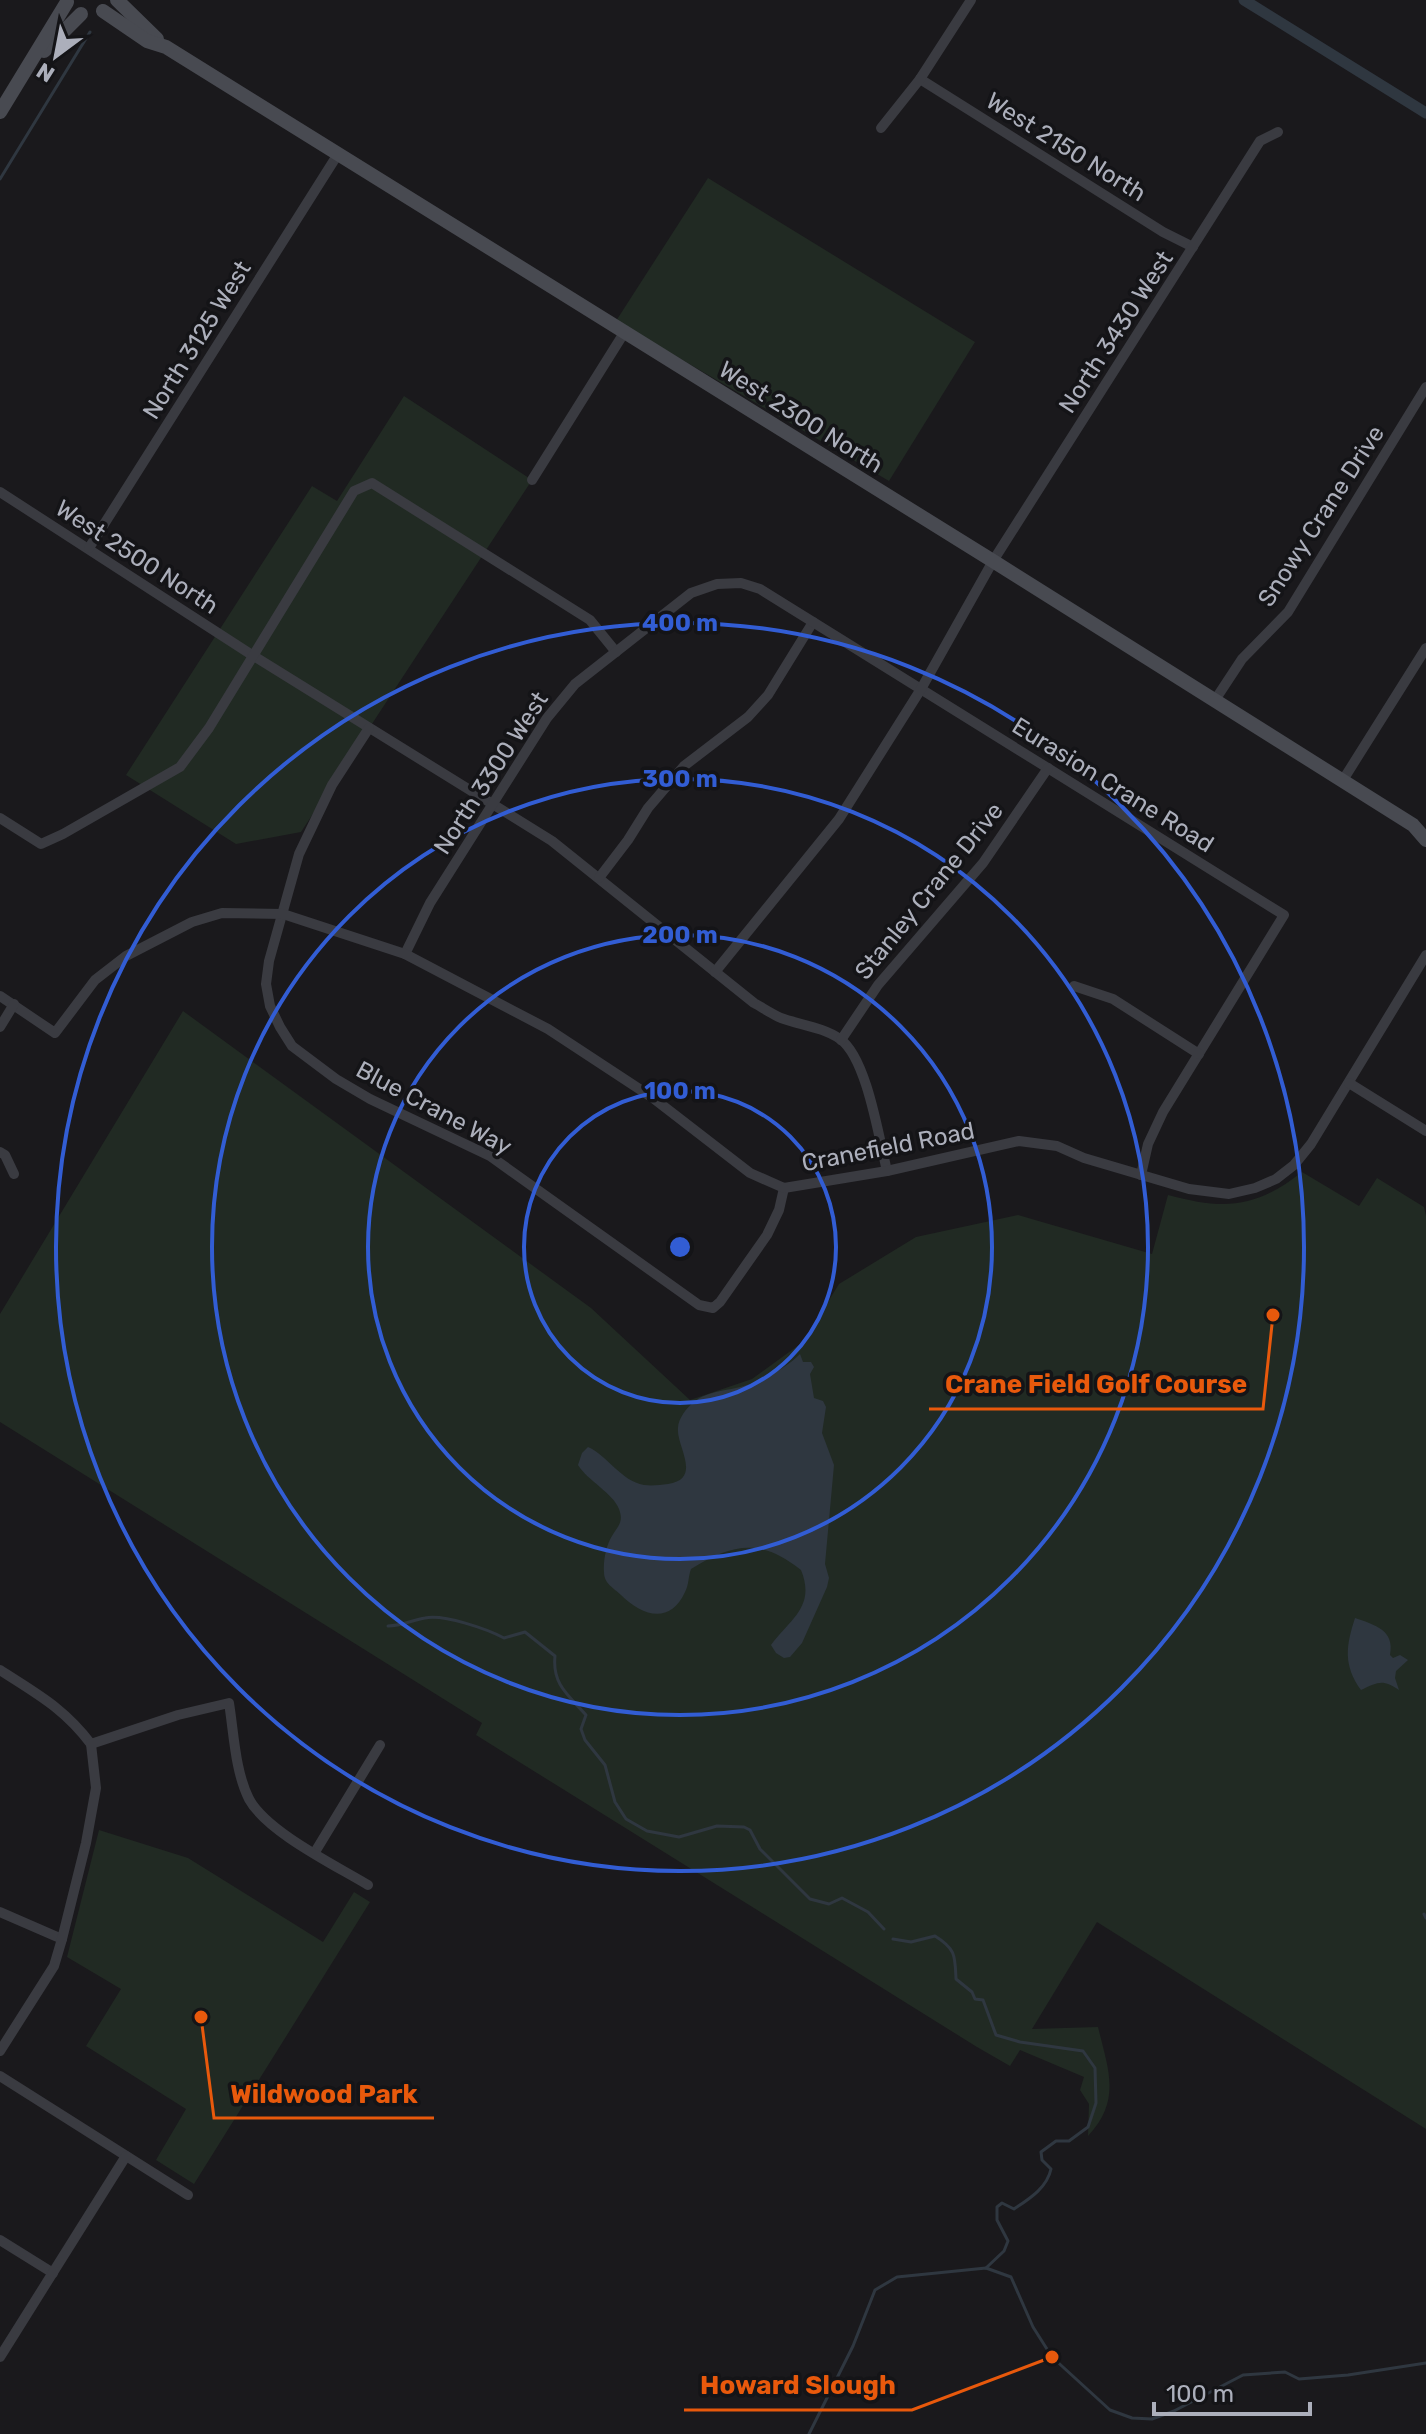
<svg xmlns="http://www.w3.org/2000/svg" width="1426" height="2434" font-family="Rubik,sans-serif">
<rect width="100%" height="100%" fill="#1a191c"/>
<g fill="#212a23">
<path d="M708 178 975 342 889 481 616 321Z"/>
<path d="M404 396 532 480 301 832 236 844 126 775 312 486 337 501Z"/>
<path d="M183 1011 591 1308 690 1400 752 1379 803 1342 839 1284 916 1237 1018 1215 1152 1254 1168 1195C1224 1210 1255 1209 1302 1172L1359 1206 1377 1178 1424 1207 1426 1216V2129L1097 1922 1032 2029 1098 2027C1108 2069 1122 2100 1088 2136L1089 2104 1080 2090 1084 2077 1020 2050 1010 2066 977 2047 476 1735 482 1723 0 1422V1314Z"/>
<path d="M99 1830 188 1858 323 1942 354 1892 370 1902 194 2184 156 2160 186 2109 86 2046 121 1989 67 1957Z"/>
</g>
<g fill="#2f3740">
<path d="M800 1354 803 1362H811L814 1367 810 1374 814 1398 823 1401 826 1407 822 1433 834 1465 825 1564 829 1578 827 1587 802 1643 790 1657 784 1658 776 1653 771 1645C790 1619 816 1607 801 1570 761 1538 733 1543 691 1569 688 1577 689 1585 685 1592 670 1625 642 1616 621 1595 614 1588 604 1584 604 1572 603 1562 606 1545 612 1536 618 1526 624 1522 619 1509 613 1493 588 1481 578 1465L582 1453 588 1447C608 1456 621 1481 644 1485 652 1486 660 1485 668 1484 703 1479 676 1446 678 1428 678 1419 687 1407 694 1402 708 1390 730 1391 747 1385 766 1378 785 1369 800 1354Z"/>
<path d="M1355 1618C1375 1625 1395 1630 1390 1655L1393 1658 1400 1655 1408 1660 1396 1671 1395 1678 1399 1690C1383 1679 1378 1682 1361 1690 1343 1665 1346 1646 1355 1618Z"/>
</g>
<g fill="none" stroke-linecap="round" stroke-linejoin="round">
<g stroke="#2f3740" stroke-width="3">
<path d="M0 179 90 32"/>
<path d="M388 1626C401 1626 413 1620 425 1618 444 1614 487 1629 504 1638L525 1632 555 1656C552 1684 568 1695 586 1715L581 1729 585 1740 605 1765 615 1802 626 1819 647 1831 679 1837 717 1826 744 1827 750 1830 760 1849 810 1899 829 1904 842 1898 868 1912 884 1929"/>
<path d="M1424 1914 1426 1918"/>
<path d="M893 1939 911 1942 935 1936C956 1949 955 1956 956 1979L972 1992 975 1999 983 2000 996 2035 1020 2042 1083 2051 1095 2068 1096 2103 1088 2127 1069 2141H1056L1041 2152 1042 2160 1051 2169C1047 2188 1029 2199 1014 2209L1002 2203 997 2207V2220L1008 2241 1004 2251 986 2268"/>
<path d="M809 2434 853 2346 875 2290 897 2277 986 2268 1011 2277 1033 2327 1052 2357 1110 2410 1132 2418 1152 2419 1174 2411 1243 2375 1285 2372 1299 2379 1348 2375 1426 2363"/>
</g>
<path stroke="#2f3740" stroke-width="11" d="M1244 0 1426 113"/>
<g stroke="#3a3b41" stroke-width="10">
<path d="M920 79 1163 232 1193 247"/>
<path d="M881 128 920 79 971 0"/>
<path d="M532 480 624 333"/>
<path d="M0 492 252 655 552 841 754 1003C763 1008 772 1014 781 1018 800 1025 823 1027 840 1039 867 1058 879 1139 887 1171"/>
<path d="M89 548 338 154"/>
<path d="M1215 700 1242 659 1288 612 1426 387"/>
<path d="M369 728 332 785 299 854 269 961 266 984 270 1006 280 1027 292 1046 336 1079 370 1099 490 1156 699 1305 713 1308 720 1302 767 1235 779 1210 784 1188"/>
<path d="M1343 780 1426 648"/>
<path d="M0 818 41 844 63 834 180 767 209 728 354 491 372 483 590 620 616 652"/>
<path d="M599 878 628 840 648 808 684 766 748 717 768 695 813 622"/>
<path d="M405 954 430 903 547 718 575 684 691 593 717 584 741 583 760 589 1284 915 1163 1112 1148 1144 1141 1175"/>
<path d="M715 972 839 819 921 689 993 561 1260 141 1278 132"/>
<path d="M1074 986 1113 999 1199 1054"/>
<path d="M0 996 55 1033 95 980 126 956 192 922 222 913 283 914 405 954 548 1029 653 1098 750 1173 784 1188 887 1171 1019 1141 1057 1146 1084 1158 1189 1189 1229 1194 1255 1188 1276 1179 1294 1165 1311 1144 1426 955"/>
<path d="M0 1027 14 1004"/>
<path d="M841 1040 878 985 983 863 1048 768"/>
<path d="M1349 1083 1426 1131"/>
<path d="M0 1152 5 1155 14 1174"/>
<path d="M0 1670C37 1694 64 1708 91 1744"/>
<path d="M315 1852 380 1745"/>
<path d="M0 1912 62 1939"/>
<path d="M0 2051 54 1966 62 1939 86 1843 96 1788 91 1744 178 1715 229 1703C234 1734 235 1771 249 1799 267 1832 335 1865 368 1885"/>
<path d="M0 2076 188 2195"/>
<path d="M0 2240 53 2273"/>
<path d="M0 2357 126 2156"/>
</g>
<g stroke="#484a51" stroke-width="14">
<path d="M117 0 157 39"/>
<path d="M103 11 147 41 166 47 993 561 1413 825 1426 840"/>
<path d="M44 51 81 14"/>
<path d="M0 112 67 2"/>
</g>
</g>
<g fill="none" stroke="#325dd4" stroke-width="4">
<circle cx="680" cy="1247" r="156"/>
<circle cx="680" cy="1247" r="312"/>
<circle cx="680" cy="1247" r="468"/>
<circle cx="680" cy="1247" r="624"/>
</g>
<g text-anchor="middle" stroke-width="7" stroke-linejoin="round" paint-order="stroke">
<g font-size="24" fill="#acafbb" stroke="#141417">
<text transform="translate(1066 147) rotate(32)" y="8">West 2150 North</text>
<text transform="translate(1116 332) rotate(-57)" y="8">North 3430 West</text>
<text transform="translate(197 340) rotate(-58)" y="8">North 3125 West</text>
<text transform="translate(801 417) rotate(32)" y="8">West 2300 North</text>
<text transform="translate(1321 516) rotate(-57)" y="8">Snowy Crane Drive</text>
<text transform="translate(137 557) rotate(33)" y="8">West 2500 North</text>
<text transform="translate(491 773) rotate(-57)" y="8">North 3300 West</text>
<text transform="translate(1113 785) rotate(32)" y="8">Eurasion Crane Road</text>
<text transform="translate(929 891) rotate(-51)" y="8">Stanley Crane Drive</text>
<text transform="translate(434 1108) rotate(28)" y="8">Blue Crane Way</text>
<text transform="translate(888 1147) rotate(-11)" y="8">Cranefield Road</text>
</g>
</g>
<circle cx="680" cy="1247" r="12" fill="#325dd4" stroke="#141417" stroke-width="4"/>
<g font-size="24" text-anchor="middle" font-weight="bold" fill="#325dd4" stroke="#141417" stroke-width="7" stroke-linejoin="round" paint-order="stroke">
<text x="680" y="631">400 m</text>
<text x="680" y="787">300 m</text>
<text x="680" y="943">200 m</text>
<text x="680" y="1099">100 m</text>
</g>
<path fill="none" stroke="#e8590c" stroke-width="3" d="M1273 1315L1263 1409H929M201 2017L214 2118H434M1052 2357L912 2410H684"/>
<g fill="#e8590c" stroke="#141417" stroke-width="3">
<circle cx="1273" cy="1315" r="8"/>
<circle cx="201" cy="2017" r="8"/>
<circle cx="1052" cy="2357" r="8"/>
</g>
<g font-size="26" text-anchor="middle" font-weight="bold" fill="#e8590c" stroke="#141417" stroke-width="7" stroke-linejoin="round" paint-order="stroke">
<text x="1096" y="1393">Crane Field Golf Course</text>
<text x="324" y="2103">Wildwood Park</text>
<text x="798" y="2394">Howard Slough</text>
</g>
<g transform="translate(56 56) rotate(212)" stroke="#141417" stroke-width="6" paint-order="stroke">
<path d="M0-6L14 30L0 20L-14 30Z" fill="#acafbb"/>
<text y="-12" font-size="22" font-weight="bold" text-anchor="middle" fill="#acafbb">N</text>
</g>
<path d="M1154 2402v12h156v-12" fill="none" stroke="#acafbb" stroke-width="4"/>
<text x="1166" y="2402" font-size="24" fill="#acafbb" stroke="#141417" stroke-width="6" paint-order="stroke">100 m</text>
</svg>
